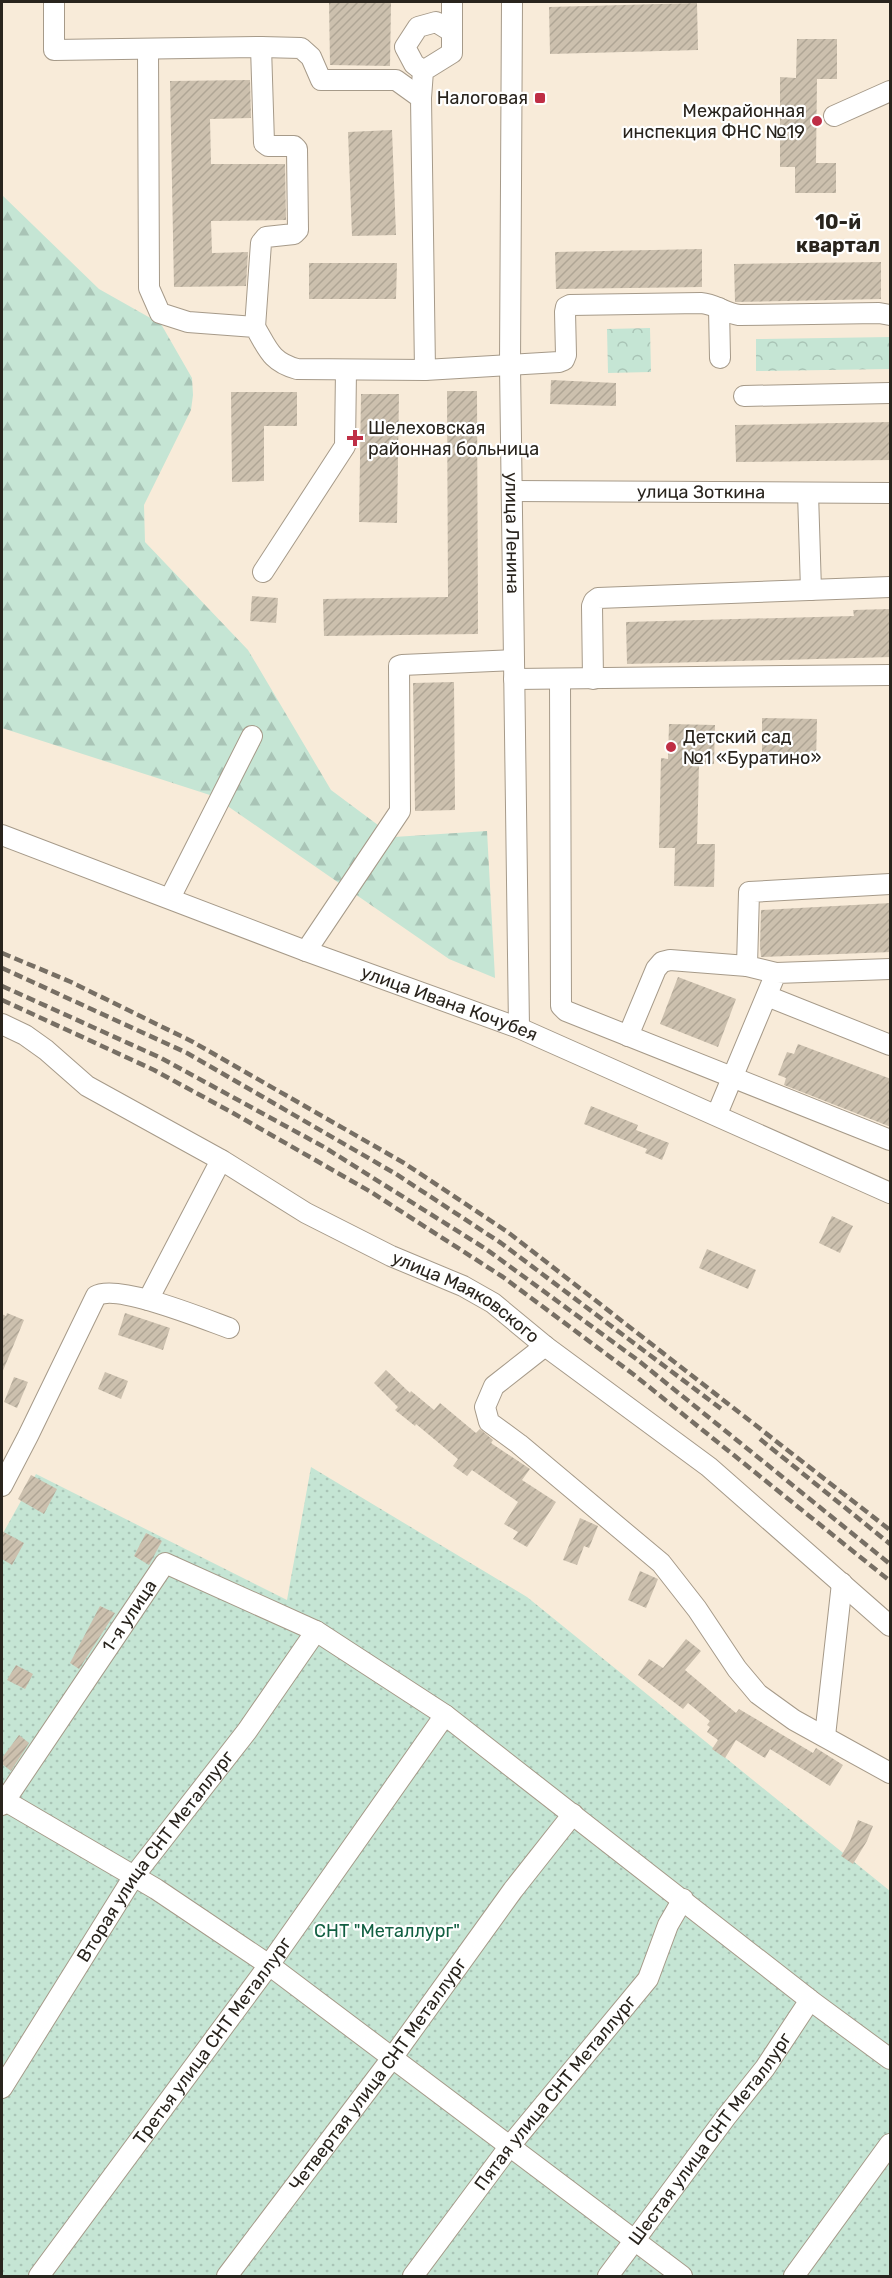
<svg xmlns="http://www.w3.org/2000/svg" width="892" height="2278" font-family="Rubik,sans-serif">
<defs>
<pattern id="forest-firs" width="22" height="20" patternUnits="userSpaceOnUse" patternTransform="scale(1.5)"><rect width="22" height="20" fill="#c5e5d4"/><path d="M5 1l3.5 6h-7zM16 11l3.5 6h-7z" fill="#a9c4b6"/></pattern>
<pattern id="park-crowns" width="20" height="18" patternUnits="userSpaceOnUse" patternTransform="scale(1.5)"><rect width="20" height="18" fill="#c5e5d4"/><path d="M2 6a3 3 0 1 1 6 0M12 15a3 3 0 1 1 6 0" fill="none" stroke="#a9c4b6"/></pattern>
<pattern id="garden-dots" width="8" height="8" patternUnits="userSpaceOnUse" patternTransform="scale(1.5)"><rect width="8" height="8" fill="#c5e5d4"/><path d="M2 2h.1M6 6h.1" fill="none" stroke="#a9c4b6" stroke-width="1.8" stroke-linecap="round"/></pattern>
<pattern id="building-hatch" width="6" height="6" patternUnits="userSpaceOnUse" patternTransform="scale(1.5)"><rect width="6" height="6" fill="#ccc0ae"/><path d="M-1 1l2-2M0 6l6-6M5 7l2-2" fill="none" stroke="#afa595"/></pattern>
</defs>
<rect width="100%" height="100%" fill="#f8ebd9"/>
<path fill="url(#forest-firs)" d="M2 195 99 289 161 324 192 378 193 395 191 410 144 505 145 542 248 650 331 790 394 837 487 831 495 978 449 959 213 796 2 728Z"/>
<g fill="url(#park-crowns)">
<path d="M650 328 651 372 608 373 607 329Z"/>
<path d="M890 337V369L756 371V339Z"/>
</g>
<path fill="url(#garden-dots)" d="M311 1467 527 1597 890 1891V2276H2V1535L36 1474 287 1600Z"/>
<g fill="url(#building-hatch)">
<path d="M329 2H391L390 66 330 65Z"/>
<path d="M697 3 698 50 550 54 549 7Z"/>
<path d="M797 39H837V79H817L816 163H836V193H795V167H780V77L796 78Z"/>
<path d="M250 80 251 118 210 119 211 164H285L286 220 211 221 212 253 248 252 246 286 174 287 170 81Z"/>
<path d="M392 130 396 235 352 236 348 132Z"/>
<path d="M702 249V287L556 289 555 252Z"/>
<path d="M881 262V299L735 302 734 264Z"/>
<path d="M309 263H397L396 299H309Z"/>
<path d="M551 380 616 383V406L550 404Z"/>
<path d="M447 391H477L478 634 324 636 323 599 448 597Z"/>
<path d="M231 392H297V426H264V481L232 482Z"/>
<path d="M361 394H399L397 523 359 522Z"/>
<path d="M891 422V460L736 462 735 425Z"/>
<path d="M252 596 278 598 276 623 250 621Z"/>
<path d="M891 609V657L627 664 626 622 854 616 853 610Z"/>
<path d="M454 682 455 810 415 811 413 683Z"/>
<path d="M762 718 817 719 816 763H762Z"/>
<path d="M669 724 715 725 714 764H699L697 844H715L714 887 674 886 675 848H659L661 758 668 759Z"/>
<path d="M891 903V952L761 957 760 946 761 910Z"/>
<path d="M678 977 736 999 718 1047 660 1024Z"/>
<path d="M798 1044 891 1079V1127L784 1085 786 1078 778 1075 787 1052 794 1054Z"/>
<path d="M591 1106 638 1125 636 1130 669 1143 662 1160 645 1153 647 1149 584 1124Z"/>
<path d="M832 1216 853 1226 840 1253 819 1243Z"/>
<path d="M707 1249 756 1270 748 1289 699 1268Z"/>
<path d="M7 1313 24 1320 2 1373V1314L6 1316Z"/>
<path d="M125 1313 170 1328 163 1350 118 1335Z"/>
<path d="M386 1370 410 1393 411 1391 434 1410 440 1403 476 1433 480 1429 493 1440 491 1443 530 1469 522 1480 556 1502 527 1547 513 1539 518 1532 504 1524 518 1502 472 1470 467 1476 453 1466 458 1459 416 1424 415 1426 395 1410 398 1407 374 1383Z"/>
<path d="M105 1372 128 1381 121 1399 98 1389Z"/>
<path d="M14 1377 28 1382 17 1408 4 1402Z"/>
<path d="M31 1475 57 1489 44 1514 18 1499Z"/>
<path d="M580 1518 598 1526 589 1548 584 1546 577 1565 563 1560Z"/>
<path d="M2 1531 24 1543 12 1565 2 1559Z"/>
<path d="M146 1533 162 1541 149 1565 134 1556Z"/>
<path d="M640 1571 658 1579 646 1608 628 1600Z"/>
<path d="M100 1606 115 1613 79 1669 70 1663Z"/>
<path d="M686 1639 701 1651 685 1670 736 1713 739 1709 813 1753 816 1748 843 1765 830 1786 770 1749 765 1758 736 1740 725 1758 712 1749 718 1740 707 1732 710 1727 707 1725 710 1721 688 1703 683 1709 638 1675 649 1659 663 1668Z"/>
<path d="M16 1665 33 1674 25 1689 7 1680Z"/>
<path d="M19 1735 29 1743 11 1771 2 1764V1758Z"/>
<path d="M858 1820 873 1826 867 1841 853 1864 841 1856 850 1841Z"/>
</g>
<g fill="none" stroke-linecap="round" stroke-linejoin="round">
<defs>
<g id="minor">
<path d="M54 2V50L261 47 264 143 268 146H294L297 149 298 230 294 234 266 237 261 243 255 327"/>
<path d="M452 2V32"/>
<path id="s1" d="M512 2 510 366 519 1028"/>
<path d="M261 47 301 48 311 57 321 80H396L421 98 425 370"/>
<path d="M148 50 149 288 160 313 188 322 255 327C268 349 271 362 297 369L425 370 559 362 564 360 566 355 565 312 566 307 570 305 701 303C715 304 725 313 739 315L879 313 890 315"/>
<path d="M421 98 423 71 452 53V32L436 22 418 27 405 47 414 64 423 71"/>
<path d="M834 116 890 91"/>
<path d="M719 308 720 358"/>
<path d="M744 396 890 393"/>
<path id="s2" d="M512 491 890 493"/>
<path d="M808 493 811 590"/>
<path d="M263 572 345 446 346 370"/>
<path d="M514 679 890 675"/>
<path d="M560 679 561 1006 566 1011 890 1140"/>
<path d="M593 679 592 606 594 601 598 598 890 587"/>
<path id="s3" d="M2 835 306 951 519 1028 890 1193"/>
<path d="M170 898 252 736"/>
<path d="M306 951 400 811 399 666 402 665 514 660"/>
<path d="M776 973 747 966 749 892 890 884"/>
<path d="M767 996 890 1045"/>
<path id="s4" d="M2 1024 25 1035 46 1050 87 1086 223 1161 306 1213 391 1256 463 1286 493 1303 545 1346 709 1467 890 1626"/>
<path d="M628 1036 656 969 662 962 670 960 747 966"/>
<path d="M717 1114 776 973 890 969"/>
<path d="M148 1300 221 1160"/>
<path d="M545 1346 494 1386 485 1407 489 1422 519 1444 661 1563 697 1609 737 1669 758 1694 794 1720 890 1773"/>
<path d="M2 1486 28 1436 96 1296C116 1283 204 1319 229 1328"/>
<path d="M825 1736 842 1583"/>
<path d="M2 1799 156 1889 269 1965 682 2276"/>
<path id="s5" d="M2 1805 165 1563 316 1631 445 1715 810 2000 890 2059"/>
<path id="s6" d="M2 2088 134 1876 247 1731 316 1631"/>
<path id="s7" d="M39 2276 269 1965 445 1715"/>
<path id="s8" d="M227 2276 392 2058 513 1890 573 1814"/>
<path id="s9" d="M413 2276 509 2147 648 1979 668 1925 683 1899"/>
<path id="s10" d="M608 2276 726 2117 765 2068 810 2000"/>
<path d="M794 2276 890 2144"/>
</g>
</defs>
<use href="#minor" stroke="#a69a89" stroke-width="22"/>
<use href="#minor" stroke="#fff" stroke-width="20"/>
<g stroke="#776f64" stroke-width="4.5" stroke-dasharray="9 4.5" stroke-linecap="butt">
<path d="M2 953 71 982 193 1042 404 1163 509 1233 890 1530"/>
<path d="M2 968 187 1053 396 1174 501 1243 724 1411"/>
<path d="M2 986 161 1058 324 1147 486 1249 639 1361 890 1564"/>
<path d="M2 1000 154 1070 233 1113 371 1192 503 1277 633 1374 890 1581"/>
<path d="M760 1439 890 1544"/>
</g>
</g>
<g fill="#bf2e45" stroke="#fff" stroke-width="2">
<rect x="534" y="92" width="12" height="12" rx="3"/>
<circle cx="817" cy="121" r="6"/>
<path d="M352 429h6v6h6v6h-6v6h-6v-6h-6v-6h6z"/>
<circle cx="671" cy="747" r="6"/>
</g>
<g text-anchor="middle" stroke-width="4.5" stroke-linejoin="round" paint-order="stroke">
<g font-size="18" fill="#29241d" stroke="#fff" text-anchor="end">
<text x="528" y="104">Налоговая</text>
<text x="805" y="117">Межрайонная<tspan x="805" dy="21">инспекция ФНС №19</tspan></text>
<text x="368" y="434" text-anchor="start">Шелеховская<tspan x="368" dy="21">районная больница</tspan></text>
<text x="683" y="743" text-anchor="start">Детский сад<tspan x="683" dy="21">№1 «Буратино»</tspan></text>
</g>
<g font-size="18" fill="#29241d" stroke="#fff">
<text dy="6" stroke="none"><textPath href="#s2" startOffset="189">улица Зоткина</textPath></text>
<text dy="6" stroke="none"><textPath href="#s1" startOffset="531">улица Ленина</textPath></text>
<text dy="6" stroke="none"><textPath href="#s3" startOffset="478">улица Ивана Кочубея</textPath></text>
<text dy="6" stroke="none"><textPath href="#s4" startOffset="540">улица Маяковского</textPath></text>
<text dy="6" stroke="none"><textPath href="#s5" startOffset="228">1-я улица</textPath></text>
<text dy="6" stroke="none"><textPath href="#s6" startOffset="278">Вторая улица СНТ Металлург</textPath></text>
<text dy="6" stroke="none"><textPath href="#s7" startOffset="292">Третья улица СНТ Металлург</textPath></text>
<text dy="6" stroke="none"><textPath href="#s8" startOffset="252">Четвертая улица СНТ Металлург</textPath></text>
<text dy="6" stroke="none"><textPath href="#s9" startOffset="232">Пятая улица СНТ Металлург</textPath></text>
<text dy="6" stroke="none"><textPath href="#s10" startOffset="171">Шестая улица СНТ Металлург</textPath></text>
</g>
<g font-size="18" fill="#125f42" stroke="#fff">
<text x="387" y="1937">СНТ "Металлург"</text>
</g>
<g font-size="20" font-weight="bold" fill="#29241d" stroke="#fff">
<text x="838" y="229">10-й<tspan x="838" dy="23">квартал</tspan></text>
</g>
</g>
<rect width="892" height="2278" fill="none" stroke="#29241d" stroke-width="6"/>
</svg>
